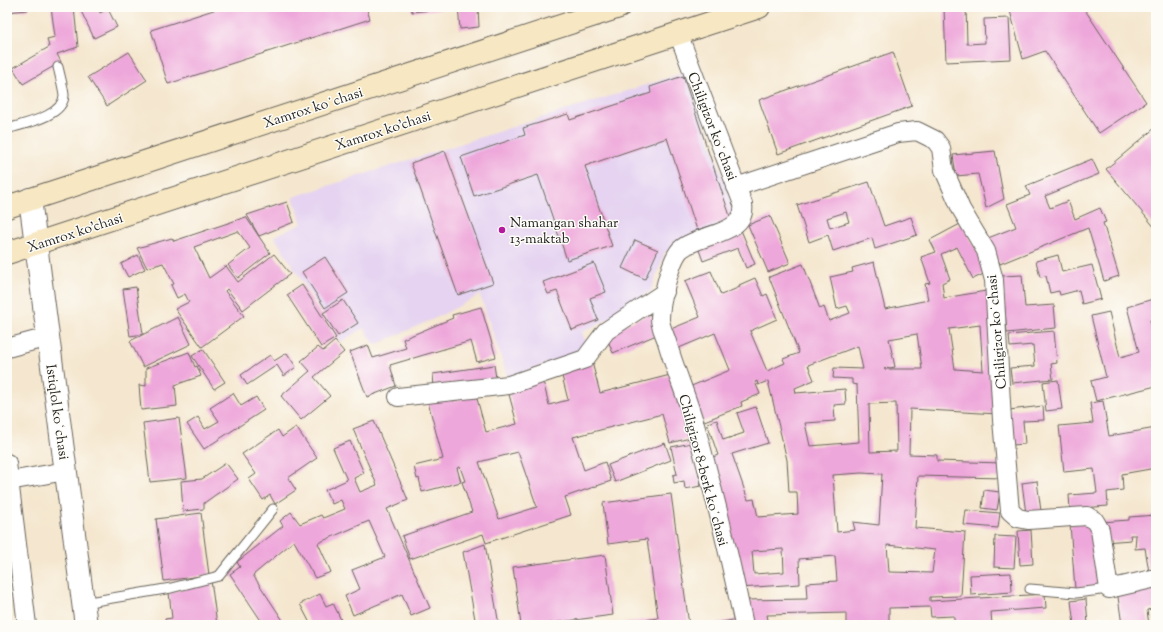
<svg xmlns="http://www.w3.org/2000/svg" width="1163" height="632" font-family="'Sorts Mill Goudy',serif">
<rect width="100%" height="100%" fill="#fdfcf7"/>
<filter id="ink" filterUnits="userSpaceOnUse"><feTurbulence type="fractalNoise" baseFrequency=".025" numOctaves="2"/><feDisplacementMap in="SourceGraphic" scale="8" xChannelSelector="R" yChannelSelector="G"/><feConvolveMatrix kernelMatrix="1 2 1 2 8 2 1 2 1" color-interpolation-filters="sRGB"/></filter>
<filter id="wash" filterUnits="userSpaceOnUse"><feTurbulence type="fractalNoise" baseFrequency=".012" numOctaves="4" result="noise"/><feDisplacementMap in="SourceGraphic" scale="16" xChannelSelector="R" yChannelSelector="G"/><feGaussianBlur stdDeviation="0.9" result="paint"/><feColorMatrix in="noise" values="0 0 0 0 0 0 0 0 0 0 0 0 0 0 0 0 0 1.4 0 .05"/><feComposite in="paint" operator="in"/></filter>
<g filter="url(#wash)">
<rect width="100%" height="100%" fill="#f5e7cf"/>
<path fill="#e5d3f1" d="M686 72 738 221 665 252 651 291 621 313 582 332 588 349 508 378 480 295 438 317 375 345 364 328 340 342 274 236 302 224 293 197Z"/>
<g id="blocks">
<g fill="#eea7da" fill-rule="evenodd">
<path d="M7 7H28V10L7 12Z"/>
<path d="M51 7H74L78 47 57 54 61 62 23 84 13 68 49 47 47 39 55 37Z"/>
<path d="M79 7H98L100 13 108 9 117 27 94 38Z"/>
<path d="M223 7H366L370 19 168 84 151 30Z"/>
<path d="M411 7H453V8L412 12Z"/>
<path d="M458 7H478L479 27 460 29Z"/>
<path d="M944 7H966L967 44 985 43 984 19 1009 18 1011 59 946 62Z"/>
<path d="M1009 7H1083L1146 102 1099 133 1045 51 1023 59Z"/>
<path d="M129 52 147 80 107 106 88 77Z"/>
<path d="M893 52 912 106 778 154 759 100Z"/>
<path d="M683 76 731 219 697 230 667 138 585 166 612 246 567 260 538 175 474 196 461 157 525 135 523 128 568 114 570 120 651 93 650 87Z"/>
<path d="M1156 127V229L1106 169Z"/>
<path d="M445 151 493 283 458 295 411 163Z"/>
<path d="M995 151 1004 199 986 208 978 174 956 176 953 155Z"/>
<path d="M1092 159 1099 174 1045 196 1050 208 1068 201 1075 219 1100 208 1106 222 1103 223 1119 276 1104 281 1088 228 1000 264 988 238 1016 227 1007 204 1030 195 1026 186Z"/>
<path d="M869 182 884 226 911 217 917 235 875 249 872 238 833 251 828 235 809 242 797 205ZM846 212 849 222 830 228 827 218Z"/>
<path d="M287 202 294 222 259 236 247 215Z"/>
<path d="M770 216 790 263 768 272 748 225Z"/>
<path d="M246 217 270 253 238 278 228 265 250 248 238 231 194 247 209 278 226 266 238 282 274 254 290 274 243 310 227 289 225 291 244 316 202 347 175 309 189 302 185 294 177 298 171 285 174 284 163 263 147 268 137 248 172 238 174 241Z"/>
<path d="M962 223 988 272 973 279 957 247 941 254 950 279 942 283 944 298 992 290 998 414 910 409 909 454 937 455V461L1002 463V478L918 476 915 528 965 532 961 596 930 597V601L1045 594 1046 608 991 612 992 625H954V616L931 617 930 607 889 608V625H846V613L767 615 769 625H750L744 600 807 599 806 583 837 581 835 556 799 559 800 584 740 588 708 459 718 455 707 423 717 420 723 440 744 433 737 413 756 407 768 443 732 454 748 500 754 499 758 517 798 514 797 492H789L787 460 768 381 758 385 757 381 755 382 760 394 741 402 742 406 702 422 689 387 730 370 715 333 674 350 666 331 700 317 685 281 711 271 721 295 740 287 739 285 755 278 763 296 767 294 777 319 750 331 767 371 785 363 783 359 799 353 769 277 803 264 820 309 824 307 829 321 850 313 847 306 837 309 830 277 853 272 852 268 874 262 885 309 928 300 925 284 930 283 921 257 936 252 930 240ZM980 325 983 371 955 369 949 329ZM917 334 922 369H884L895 367 889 339ZM858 346 863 369 834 368 833 378 852 379V384L857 385 859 442 810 446 805 423 835 421 834 405 846 404 845 389 796 393 795 388 814 380 808 365ZM896 403 897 451 870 452 869 404ZM861 473 882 474 879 525 853 522 855 530 837 532 833 475ZM887 545 935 550 932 573 889 572ZM783 549 784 572 754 574 752 551Z"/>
<path d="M741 230 755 264 746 268 738 248 703 261 698 247Z"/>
<path d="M635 240 658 250 645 279 622 268Z"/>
<path d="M138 255 145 269 128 277 121 264Z"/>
<path d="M1058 255 1062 272 1092 265 1101 299 1082 304 1079 290 1060 295 1059 291 1050 293 1046 276 1040 277 1036 261Z"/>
<path d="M325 257 348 293 325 308 302 272Z"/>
<path d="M594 263 606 292 590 298 598 320 572 330 557 291 548 294 543 282Z"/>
<path d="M1022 275 1025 307 1054 305 1056 328 1007 333 1002 276Z"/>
<path d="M302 285 336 338 321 347 287 295Z"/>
<path d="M136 287 143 334 130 336 123 289Z"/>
<path d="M1156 298V317L1150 320 1156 343V386L1096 401 1091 381 1106 377 1091 316 1109 312 1120 357 1139 352 1127 307Z"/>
<path d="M343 300 358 323 338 336 323 313Z"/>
<path d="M481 307 496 357 477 362 471 341 390 365 396 386 367 397 350 352 368 345 373 358 406 348 403 339 453 318 452 315Z"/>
<path d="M650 314 659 334 613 353 605 333Z"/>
<path d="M178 317 191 344 143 367 130 341Z"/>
<path d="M1054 331 1057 363 1051 364 1053 379 1012 383 1010 368 1035 366 1033 345 1010 347 1009 335Z"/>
<path d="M335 341 344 352 314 377 330 396 301 420 281 396 310 371 301 361 318 347 323 351Z"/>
<path d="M203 349 225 382 214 389 192 356Z"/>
<path d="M189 352 195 367 197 366 201 376 175 385 177 406 141 410 139 385 146 386V368Z"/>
<path d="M287 353 296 367 284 376 277 365 247 385 241 375 270 355 274 361Z"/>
<path d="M592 362 600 393 674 374 690 438 670 443 662 414 573 437 584 470 605 462 611 481 565 497 571 515 486 543 483 534 410 559 402 536 472 512 462 482 465 481 460 467 457 468 461 482 422 492 419 478 417 479 414 466 443 459 428 402 452 396 453 401 476 395 486 432 517 424 507 387 543 381 549 405 568 400 561 372ZM518 452 537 507 499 519 479 462Z"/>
<path d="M494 365 496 378 434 387 433 374Z"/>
<path d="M1058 380 1062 409 1046 411 1043 382Z"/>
<path d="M233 393 241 406 256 397 264 410 204 449 187 424 198 417 205 429 219 421 210 408Z"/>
<path d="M1103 401 1109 436 1156 428V468L1122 474 1123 490 1107 492 1108 506 1070 509 1069 495 1097 493 1094 469 1064 472 1059 426 1093 423 1090 403Z"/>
<path d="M1043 406 1044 420 1023 421 1025 444 1012 445 1009 410Z"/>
<path d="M179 418 187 478 150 482 143 423Z"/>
<path d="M374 421 408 500 387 509 430 608 411 616 402 594 353 615 345 596 360 589 352 570 385 557 369 521 318 543 331 572 315 578 294 541 253 575 286 625H264L230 574 240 567 237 562 283 526 280 521 291 512 300 524 321 515 323 518 345 509 341 500 332 504 325 490 347 480 333 448 350 441 364 473 354 478 360 492 377 485 353 429Z"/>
<path d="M296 427 317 458 288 478 296 490 275 504 270 495 263 500 249 479 256 474 242 454 278 430 282 437Z"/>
<path d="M697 442 703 469 698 470 701 486 685 489 684 481 674 483 673 475 677 474 671 447Z"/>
<path d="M665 443 671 460 615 482 608 465Z"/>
<path d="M226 463 238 479 204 503V509L183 511 181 481 202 479Z"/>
<path d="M1037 481 1041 511 1026 514 1022 483Z"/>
<path d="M984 490 1000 492 997 510 982 508Z"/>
<path d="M671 494 689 625H615L658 618 647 539 608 544 603 503Z"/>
<path d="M966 510 1000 513 998 528 964 525Z"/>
<path d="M201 513 209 575 164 581 156 519Z"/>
<path d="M1156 515V571L1149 572 1145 548 1135 549 1136 535H1130L1131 540 1104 542 1102 522 1129 520V517Z"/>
<path d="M1093 522 1103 586 1075 589 1070 524Z"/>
<path d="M1031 530 1033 564 1020 565 1018 531Z"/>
<path d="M995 536 1016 537 1014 568 994 567Z"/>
<path d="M485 544 499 625H476L463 552Z"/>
<path d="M605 555 613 615 537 625H521L513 567Z"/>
<path d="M1011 573 1012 592 971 595 970 575Z"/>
<path d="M211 580 217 625H166L165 619 172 618 169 593Z"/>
<path d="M1156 584V608L1147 610 1149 625H1122L1117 590Z"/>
<path d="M320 594 326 606 333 603 341 620 332 625H311L300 604Z"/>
<path d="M1086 599 1088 625H1074L1071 601Z"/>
<path d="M738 619 740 625H718L717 623Z"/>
</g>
</g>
</g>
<g filter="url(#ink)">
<use href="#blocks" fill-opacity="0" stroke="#68635b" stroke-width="1"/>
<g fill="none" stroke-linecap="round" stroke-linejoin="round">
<defs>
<g id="service">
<path d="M7 129C22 124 64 117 64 95 63 86 60 76 58 67"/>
<path d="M1030 589 1076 593 1109 589"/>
<path d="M83 603 171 588 219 576 273 509"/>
</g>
<g id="minor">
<path d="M678 33 743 204C748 235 697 234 680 250 670 261 660 304 660 319 660 326 665 335 667 342 675 370 687 397 695 425 714 491 730 558 744 625"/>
<path d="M736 187 898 133 917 131 935 140 941 148 944 170 961 209 986 251 994 280 1002 420 1010 511 1018 518 1028 520 1087 516 1095 521 1100 530 1109 589 1156 578"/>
<path d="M7 348 48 337"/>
<path d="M398 397 509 385 585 359 606 331 665 292"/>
<path d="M7 463 27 625"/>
<path d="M9 481 66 471"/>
</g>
<path id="tertiary" d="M30 199 86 625"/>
<g id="secondary">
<path d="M7 207 619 7"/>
<path d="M7 253 759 7"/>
</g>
</defs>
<use href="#service" stroke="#68635b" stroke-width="11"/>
<use href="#minor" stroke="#68635b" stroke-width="20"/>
<use href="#tertiary" stroke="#68635b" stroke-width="24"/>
<use href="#secondary" stroke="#68635b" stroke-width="24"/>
<use href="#service" stroke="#fff" stroke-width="9"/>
<use href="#minor" stroke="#fff" stroke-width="18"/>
<use href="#tertiary" stroke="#fff" stroke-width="22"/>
<use href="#secondary" stroke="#f7e8c3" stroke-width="22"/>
</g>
</g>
<circle fill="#b5179e" stroke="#fdfcf7" stroke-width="1.5" cx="502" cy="230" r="4"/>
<g text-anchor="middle" stroke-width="3" stroke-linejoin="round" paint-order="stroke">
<g font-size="14" fill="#1c1c1c" stroke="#fdfcf7">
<text transform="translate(313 107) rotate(-18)" y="5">Xamrox koʻchasi</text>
<text transform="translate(713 126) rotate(69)" y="5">Chiligizor koʻchasi</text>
<text transform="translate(383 130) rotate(-18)" y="5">Xamrox ko'chasi</text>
<text transform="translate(75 232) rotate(-18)" y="5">Xamrox ko'chasi</text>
<text transform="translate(996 332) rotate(-95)" y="5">Chiligizor koʻchasi</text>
<text transform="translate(58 412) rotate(82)" y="5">Istiqlol koʻchasi</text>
<text transform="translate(704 470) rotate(75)" y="5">Chiligizor 8-berk koʻchasi</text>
</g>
<g font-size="14" fill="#1c1c1c" stroke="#fdfcf7" text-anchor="start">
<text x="510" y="227">Namangan shahar<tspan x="510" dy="16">13-maktab</tspan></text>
</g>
</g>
<rect width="1163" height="632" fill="none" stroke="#fdfcf7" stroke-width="24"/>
</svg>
